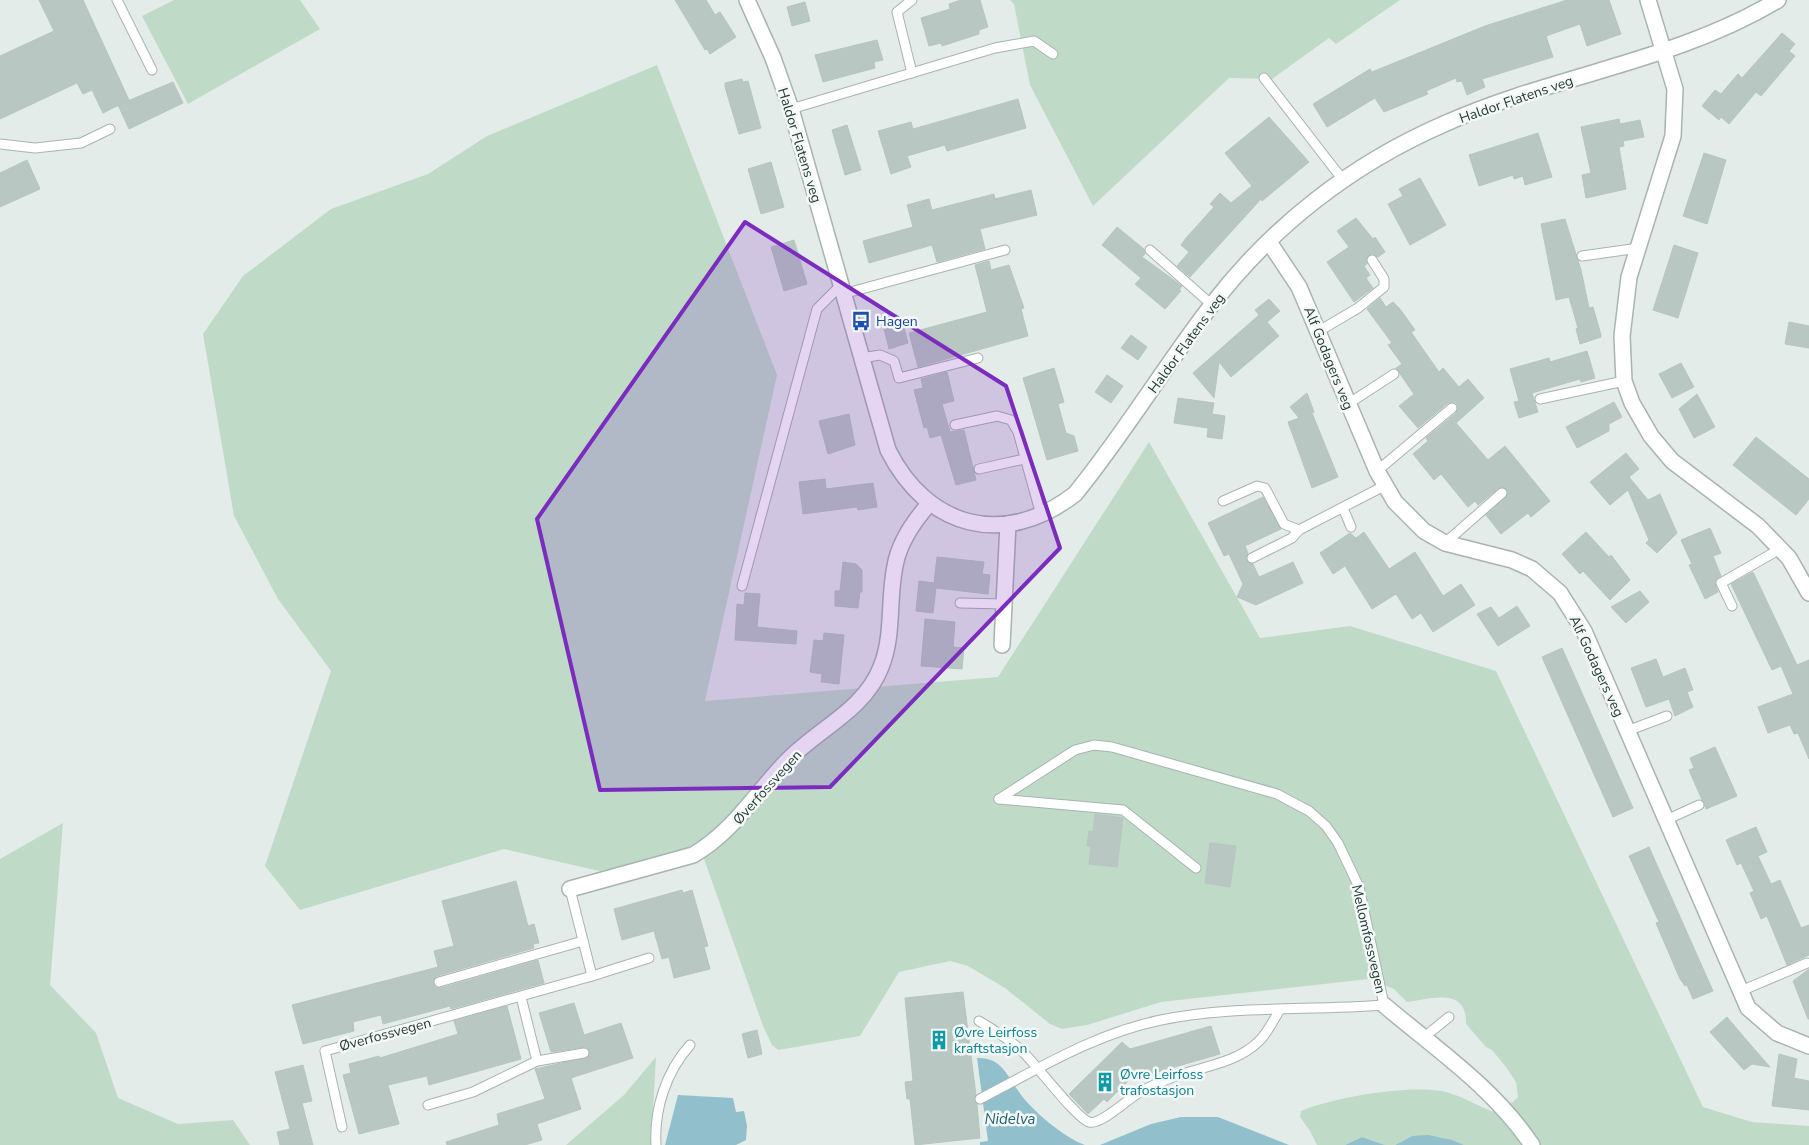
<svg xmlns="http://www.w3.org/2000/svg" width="1809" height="1145" font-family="'Nunito Sans',sans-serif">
<rect width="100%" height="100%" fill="#e4ece9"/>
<g fill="#bfdbc8">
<path d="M174 0H300L320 29 188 104 142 16Z"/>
<path d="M1010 0H1400L1336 44 1329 38 1272 79 1229 78 1093 206 1030 85 1014 4Z"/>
<path d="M657 65 777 375 705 701 998 677 1149 442 1260 638 1350 626 1496 671 1703 1107 1752 1122 1809 1126V1145H1464L1439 1137 1412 1136 1395 1145H1385L1362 1137 1345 1145H1317L1310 1131 1300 1117 1301 1111C1334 1097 1407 1085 1442 1091 1462 1095 1480 1108 1500 1114L1518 1097 1516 1082 1506 1067 1492 1050 1486 1047 1466 1024C1467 986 1431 999 1407 1002L1394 989 1369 979 1161 1002 1087 1025 1062 1029 1050 1024 1005 988 968 966 950 961 899 972 860 1036 778 1050 772 1045 763 1026 703 856 599 871 504 849 300 910 265 866 331 671 278 599 234 516 203 334 243 276 331 209 428 174 487 136Z"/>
<path d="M63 823 50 985 96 1033 118 1098 178 1124 233 1120 250 1145H0V859Z"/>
<path d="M656 1057 651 1145H566L624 1095Z"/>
</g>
<g fill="#91c0cc">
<path d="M977 1058C1001 1057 1007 1075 1019 1092 1030 1109 1066 1139 1085 1145H980V1142L988 1141Z"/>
<path d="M678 1095 733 1098 736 1112 744 1111 747 1126 746 1140 736 1145H665Z"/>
<path d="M1181 1117H1218L1289 1145H1100L1151 1124Z"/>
<path d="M1428 1135 1452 1140 1464 1145H1395L1412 1136Z"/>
<path d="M1362 1137 1385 1145H1345Z"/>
</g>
<g fill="#b9c7c2" stroke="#b7c5c0">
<path d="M39 0H83L129 100 103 113 92 90 83 94 77 83 0 119V56L54 31Z"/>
<path d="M675 0H706L715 15 720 12 736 37 710 54 707 49 705 50Z"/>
<path d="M961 0H980L988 27 979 30V34L942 46 941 43 929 46 921 18 950 9 949 4Z"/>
<path d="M1567 0H1609L1621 34 1587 46 1580 24 1546 36 1553 57 1482 79 1485 87 1467 95 1462 81 1457 82 1456 78 1426 91 1428 94 1384 112 1375 98 1327 127 1313 104 1370 69 1372 72 1485 26Z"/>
<path d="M805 2 810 21 792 26 787 7Z"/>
<path d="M1782 33 1795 44 1789 51 1795 56 1761 96 1756 92 1729 124 1721 117 1719 120 1702 106 1715 90 1721 94 1738 74 1742 78Z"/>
<path d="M877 40 883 60 874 62 875 68 823 82 815 55Z"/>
<path d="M742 79 743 82 748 81 761 128 739 134 725 87V83Z"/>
<path d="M173 82 183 103 129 129 118 105Z"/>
<path d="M1018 99 1026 128 947 151 945 145 907 156 911 167 891 174 878 131 911 122 913 129Z"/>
<path d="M1269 117 1309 162 1262 201 1261 199 1190 277 1177 266 1189 252 1181 245 1186 238 1214 207 1210 204 1220 193 1231 203 1252 186 1225 153Z"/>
<path d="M1619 119 1620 124 1640 120 1644 137 1623 141 1624 146 1619 147 1626 189 1586 198 1582 175 1591 173 1581 127Z"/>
<path d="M847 125 861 170 845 175 832 130Z"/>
<path d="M1538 133 1552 177 1525 185 1523 176 1514 179 1513 175 1479 186 1469 155Z"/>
<path d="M1704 153 1726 160 1707 224 1683 216Z"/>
<path d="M27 160 40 189 0 207V173Z"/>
<path d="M771 162 784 207 761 214 748 169Z"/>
<path d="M1420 178 1446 225 1410 245 1388 204 1403 196 1399 189Z"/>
<path d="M1031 190 1037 215 980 229 985 249 937 262 932 245 869 263 863 241 913 227 907 205 929 199 932 210 994 194 995 199Z"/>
<path d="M1356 218 1373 239 1375 237 1385 252 1378 257 1372 254 1367 257V264L1364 266 1370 275 1366 278 1373 288 1354 302 1327 262 1349 247 1337 231Z"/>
<path d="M1565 219 1581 270 1589 308 1593 307 1601 335V337L1580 344 1576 329 1578 328 1569 297 1556 300 1541 224Z"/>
<path d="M1117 227 1144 249 1145 254 1142 257 1182 286 1179 290 1181 291 1165 309 1135 284 1141 278 1102 245Z"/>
<path d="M794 240 807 284 784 291 771 247Z"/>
<path d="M1674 245 1698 253 1678 318 1653 310Z"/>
<path d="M989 261 991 270 1009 265 1024 308 1021 309 1028 336 918 367 909 333 987 312 975 265Z"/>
<path d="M1380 298 1386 307 1393 302 1400 309 1415 330 1411 332 1439 372 1443 368 1459 387 1468 379 1484 398 1456 423 1488 460 1505 446 1550 501 1531 517 1528 513 1501 534 1486 515 1506 497 1508 492 1506 489 1500 487 1478 505 1475 501 1468 507 1441 474 1434 480 1413 454 1428 441 1426 438 1456 413 1458 406 1455 402 1448 403 1418 428 1399 406 1414 394 1396 368 1402 364 1388 345 1392 343 1367 309Z"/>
<path d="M1269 299 1280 311 1267 322 1279 336 1231 377 1219 362 1214 398 1193 373 1259 315 1255 310Z"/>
<path d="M902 320 908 343 889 349 883 325Z"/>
<path d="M1789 322 1809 326V348L1785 344Z"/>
<path d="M1131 335 1147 347 1138 360 1121 348Z"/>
<path d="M1587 351 1595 378 1581 382 1580 379 1532 393 1538 412 1519 418 1514 402 1519 401 1510 369 1549 358 1550 362Z"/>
<path d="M1681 363 1694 387 1672 398 1659 374Z"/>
<path d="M1054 368 1064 402 1058 404 1066 433 1074 436 1078 451 1047 460 1023 378Z"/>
<path d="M947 372 954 401 942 404 950 432 964 430 976 480 956 485 941 435 930 438 927 427 924 428 914 390 923 388 921 379Z"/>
<path d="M1107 375 1123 386 1111 403 1095 392Z"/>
<path d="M1307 393 1314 412 1312 413 1338 477 1312 488 1288 422 1299 418 1290 407Z"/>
<path d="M1697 394 1715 427 1694 438 1679 409Z"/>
<path d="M1178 398 1214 403 1212 414 1225 416 1222 439 1207 437 1208 428 1174 423Z"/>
<path d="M1614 402 1622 417 1609 424V431L1577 448 1566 427Z"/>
<path d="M849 414 855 445 828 454 819 421Z"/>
<path d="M1756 437 1809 479V499L1796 515 1733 465Z"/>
<path d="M1626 453 1639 469 1629 477 1648 500 1660 494 1677 533 1657 553 1646 543 1649 540 1628 490 1610 505 1590 482Z"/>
<path d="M825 479 826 489 873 483 877 507 858 510 857 507 803 514 799 482Z"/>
<path d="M1263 497 1281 529 1245 546 1248 553 1246 560 1253 564 1259 577 1293 562 1303 583 1256 605 1237 597 1243 584 1229 554 1224 556 1208 523Z"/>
<path d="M1710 528 1721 553 1713 556 1721 576 1715 582 1718 592 1705 599 1689 565 1692 564 1681 540Z"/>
<path d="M1364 532 1389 569 1415 552 1443 596 1461 584 1475 605 1433 632 1421 613 1412 619 1396 594 1372 609 1345 566 1333 574 1320 553 1350 533 1356 538Z"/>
<path d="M1586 532 1609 557 1611 555 1630 580 1610 600 1583 571 1580 574 1562 554Z"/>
<path d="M937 557 984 562 982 574 990 575 988 594 936 588 933 613 916 611 919 581 934 583Z"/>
<path d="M843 562 856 564 862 570V592H860L858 608 835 606V591H840Z"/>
<path d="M1753 572 1797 665 1809 660V759L1798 733 1794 734 1790 725 1768 733 1758 707 1793 694 1781 666 1772 670 1731 584Z"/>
<path d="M1640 591 1649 602 1626 623 1611 607Z"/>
<path d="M745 593 760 594 757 627 797 631 796 644 735 640 737 604 744 605Z"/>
<path d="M1517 606 1530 626 1498 646 1477 614 1491 607 1499 618Z"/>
<path d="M925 619 955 622 953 647 964 648 962 669 921 666Z"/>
<path d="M824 633 844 635 839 684 821 682 822 674 810 672 814 640 823 641Z"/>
<path d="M1562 648 1633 808 1613 817 1542 657Z"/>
<path d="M1656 659 1663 677 1685 668 1693 690 1687 692 1693 707 1675 716 1669 699 1646 707 1631 668Z"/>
<path d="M1715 747 1737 796 1706 809 1689 770 1694 768 1690 758Z"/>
<path d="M1095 814 1123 818 1117 867 1089 864 1091 846H1087L1089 831 1093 832Z"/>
<path d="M1756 827 1767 852 1758 856 1771 884 1780 880 1801 928 1809 925V955L1787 965 1767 916 1761 919 1750 893 1754 891 1741 863 1737 865 1726 840Z"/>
<path d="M1210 843 1236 846 1230 887 1205 883Z"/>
<path d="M1649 847 1713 991 1693 999 1687 985 1685 986 1680 979 1656 923 1659 922 1629 856Z"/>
<path d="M516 881 528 926 534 924 539 943 533 944 534 948 437 976 433 983 435 987 441 988 538 960 544 983 451 1009 450 1006 383 1024 381 1015 353 1022 354 1031 303 1044 292 1005 438 967 434 951 454 946 442 901Z"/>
<path d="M682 890 683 893 692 890 708 946 704 947 710 969 674 978 669 957 662 959 654 931 622 940 614 909Z"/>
<path d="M1809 969V1019H1808L1793 981Z"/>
<path d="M963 992 976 1095 974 1099 977 1104 980 1138 915 1145 910 1099H907L905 1082 913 1081 905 998Z"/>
<path d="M574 1003 584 1035 621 1023 633 1058 571 1078 581 1109 537 1124 542 1140 525 1145H447L446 1142 499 1125 497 1114 545 1099 535 1069 588 1057 590 1051 586 1047 551 1052 540 1016 539 1013Z"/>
<path d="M507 1006 521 1059 429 1085 427 1076 388 1085 399 1124 359 1134 343 1075 351 1073 349 1064 379 1056 380 1058 458 1034 454 1021Z"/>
<path d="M1727 1017 1743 1036 1770 1067 1752 1064 1744 1070 1710 1032Z"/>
<path d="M1211 1026 1220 1054 1147 1075 1140 1069 1107 1102 1104 1099 1088 1114 1069 1094 1122 1042 1130 1049Z"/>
<path d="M757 1030 762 1054 748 1058 742 1034Z"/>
<path d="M1779 1054 1797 1059 1794 1078 1809 1081V1110L1772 1106Z"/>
<path d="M303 1065 312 1101 302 1103 313 1145H280L277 1132 290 1129 275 1072Z"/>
</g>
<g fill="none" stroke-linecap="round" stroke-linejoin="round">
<defs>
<g id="lane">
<path d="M117 0 152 70"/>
<path d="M912 73 897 12 912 0"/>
<path d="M1264 78 1343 180"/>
<path d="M791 109 995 48 1034 41 1053 54"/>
<path d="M0 144 35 148 81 143 110 129"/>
<path d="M1150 250 1212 305"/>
<path d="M1582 256 1639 248"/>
<path d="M843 294 1005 250"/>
<path d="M1319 331 1358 308 1384 287V279L1372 260"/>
<path d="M861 358 880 355 894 361 899 378 978 358"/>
<path d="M1540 399 1624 381"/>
<path d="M1348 404 1394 374"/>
<path d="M955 425 997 416 1011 420 1018 432 1041 515"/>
<path d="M979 469 1024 459"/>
<path d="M1377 471 1452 408"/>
<path d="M1223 501 1257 486 1265 488 1284 524 1299 530"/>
<path d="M1343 508 1351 527"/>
<path d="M1445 543 1502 493"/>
<path d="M1252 558 1292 538 1299 530 1384 486"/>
<path d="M742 586 817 309 841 285"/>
<path d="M960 603 1004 604"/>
<path d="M1732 606 1721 583 1780 549"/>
<path d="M1627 731 1667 716"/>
<path d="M999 799 1123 810 1196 868"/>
<path d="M1666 820 1699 805"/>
<path d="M592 976 649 958"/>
<path d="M439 982 583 941"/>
<path d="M1741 991 1807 963"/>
<path d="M521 997 537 1061 584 1053"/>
<path d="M979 1021C994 1030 1009 1039 1022 1051 1036 1064 1076 1118 1089 1122 1100 1126 1129 1098 1140 1092 1149 1087 1158 1083 1168 1079 1197 1067 1234 1065 1258 1042 1267 1034 1273 1021 1279 1011"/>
<path d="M1423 1038 1449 1017"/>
<path d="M980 1099C1038 1069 1096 1033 1161 1020 1234 1005 1310 1011 1384 1005L1359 887 1338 843 1326 826 1309 811 1277 794 1112 747 1094 745 1075 750 999 799"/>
<path d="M428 1105 473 1092 537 1061"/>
<path d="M342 1127 325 1051 592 976 570 889"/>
<path d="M656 1145C654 1109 666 1072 690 1045"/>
</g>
<g id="street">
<path d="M747 0 773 58 791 109 888 450C927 528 1004 549 1075 494 1124 434 1164 367 1211 306 1272 226 1352 164 1444 124 1553 75 1675 62 1778 0"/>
<path d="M1648 0 1675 89 1673 136 1629 277 1622 336 1624 381 1632 403 1651 436 1672 461 1758 526 1789 558 1809 593"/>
<path d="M1269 242 1299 287 1377 471 1395 502 1424 531 1445 543 1512 560 1532 569 1560 593 1584 631 1748 1008 1777 1033 1809 1046"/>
<path d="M1002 645 1008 524"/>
<path d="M570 889 693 855C733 832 755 794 786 762 817 729 864 711 881 667 894 635 888 599 895 566 899 543 914 521 929 504"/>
<path d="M1384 1005C1436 1049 1494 1088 1532 1145"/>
</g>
</defs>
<use href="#lane" stroke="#a7b4b0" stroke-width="11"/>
<use href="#street" stroke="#a7b4b0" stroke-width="18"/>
<use href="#lane" stroke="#fff" stroke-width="9"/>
<use href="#street" stroke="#fff" stroke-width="15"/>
</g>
<path fill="#7b2cbf" fill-opacity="0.2" stroke="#7b2cbf" stroke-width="4" stroke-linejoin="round" d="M745 222 1006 386 1060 548 830 787 600 790 537 519Z"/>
<defs>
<symbol id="bus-bare" viewBox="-9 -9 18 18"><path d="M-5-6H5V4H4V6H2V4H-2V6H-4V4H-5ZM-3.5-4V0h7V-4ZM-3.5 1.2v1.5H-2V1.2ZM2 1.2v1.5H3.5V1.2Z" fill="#1a4fb4" stroke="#f4f9f7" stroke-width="2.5" paint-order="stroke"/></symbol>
<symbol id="building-bare" viewBox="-9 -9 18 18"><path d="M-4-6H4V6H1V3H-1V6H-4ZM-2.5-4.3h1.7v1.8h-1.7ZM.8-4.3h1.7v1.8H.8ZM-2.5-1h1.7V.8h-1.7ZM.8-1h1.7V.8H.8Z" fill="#0f9aa8" stroke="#f4f9f7" stroke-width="2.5" paint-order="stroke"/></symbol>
</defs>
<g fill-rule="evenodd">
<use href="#bus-bare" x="847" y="307" width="28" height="28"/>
<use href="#building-bare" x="925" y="1026" width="28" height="28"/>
<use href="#building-bare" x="1091" y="1068" width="28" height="28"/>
</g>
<g text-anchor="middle" stroke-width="5" stroke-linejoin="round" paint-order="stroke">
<g font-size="14" fill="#253c37" stroke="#f4f9f7">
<text transform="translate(1516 99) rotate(-19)" y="5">Haldor Flatens veg</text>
<text transform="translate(800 145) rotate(73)" y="5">Haldor Flatens veg</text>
<text transform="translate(1186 343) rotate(-54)" y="5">Haldor Flatens veg</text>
<text transform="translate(1329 358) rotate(68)" y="5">Alf Godagers veg</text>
<text transform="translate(1597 666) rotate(65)" y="5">Alf Godagers veg</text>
<text transform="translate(767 787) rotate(-48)" y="5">Øverfossvegen</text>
<text transform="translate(1369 939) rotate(77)" y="5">Mellomfossvegen</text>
<text transform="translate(385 1034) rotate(-15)" y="5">Øverfossvegen</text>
</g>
<g font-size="14" fill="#164399" stroke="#f4f9f7" text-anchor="start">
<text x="876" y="326">Hagen</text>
</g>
<g font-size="14" fill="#0d838f" stroke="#f4f9f7" text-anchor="start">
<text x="954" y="1037">Øvre Leirfoss<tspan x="954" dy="16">kraftstasjon</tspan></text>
<text x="1120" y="1079">Øvre Leirfoss<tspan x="1120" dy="16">trafostasjon</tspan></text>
</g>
<g font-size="15" font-style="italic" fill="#246273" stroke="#f4f9f7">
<text x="1010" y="1124">Nidelva</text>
</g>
</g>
</svg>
